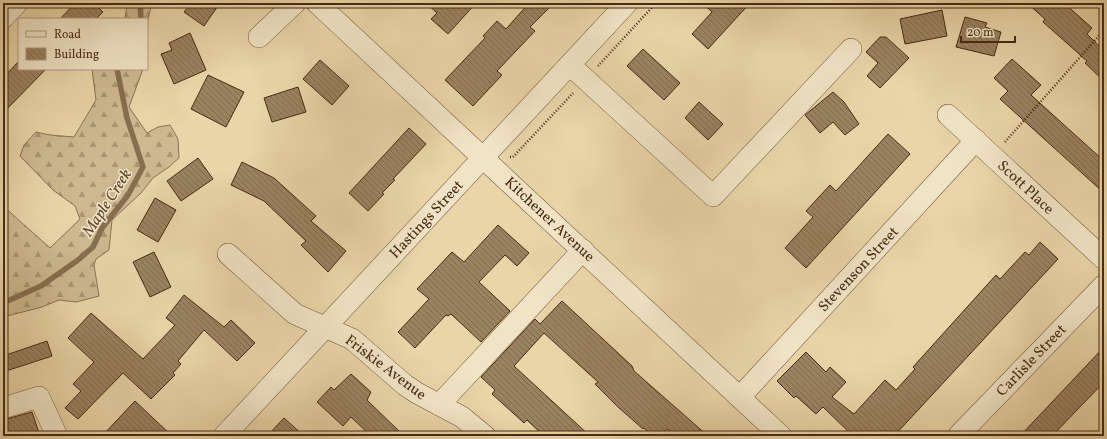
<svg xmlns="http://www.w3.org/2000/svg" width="1107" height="439" font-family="Vollkorn,serif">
<defs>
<pattern id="forest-firs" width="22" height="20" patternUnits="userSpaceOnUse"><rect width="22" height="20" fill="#cdb88f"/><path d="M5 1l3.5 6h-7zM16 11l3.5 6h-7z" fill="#a89674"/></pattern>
<pattern id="building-back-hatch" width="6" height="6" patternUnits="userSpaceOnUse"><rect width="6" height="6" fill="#9b8361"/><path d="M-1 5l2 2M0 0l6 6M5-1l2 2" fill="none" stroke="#806b4f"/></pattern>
</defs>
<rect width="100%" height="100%" fill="#e9d5a8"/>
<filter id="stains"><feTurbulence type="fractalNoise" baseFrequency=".005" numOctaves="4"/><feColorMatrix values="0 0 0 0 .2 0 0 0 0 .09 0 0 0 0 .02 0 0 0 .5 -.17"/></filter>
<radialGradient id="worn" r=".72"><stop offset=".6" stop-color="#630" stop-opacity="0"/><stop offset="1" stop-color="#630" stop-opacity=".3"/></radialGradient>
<g fill="url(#forest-firs)" stroke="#8a7252">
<path d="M127 3H152L147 23V19H125Z"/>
<path d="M92 69H143L129 107 147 133 158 127 170 125 178 139 179 158 169 167 153 178 141 193 112 220 109 250 96 259 94 265 99 296 76 302 59 300 42 307 3 317V206L50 248 80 219 75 206 53 190 20 156 24 145 36 132 50 135 74 137 96 100Z"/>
</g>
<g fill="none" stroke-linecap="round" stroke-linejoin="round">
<g stroke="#876e4f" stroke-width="5.5">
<path d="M140 3 141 19"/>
<path d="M3 303 41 286 78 260 93 247 102 228 128 195 143 167 127 118 117 69"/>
</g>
</g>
<g fill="url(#building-back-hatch)" stroke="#472b14">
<path d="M75 3H93L103 12 96 19H60Z"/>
<path d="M191 3H220L204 26 184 12Z"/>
<path d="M426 3H476L448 34 431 19 437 13Z"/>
<path d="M529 3H554L530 27 535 31 497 71 502 75 473 106 445 80 485 38 483 36 497 21 506 29Z"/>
<path d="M702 3H750L708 49 692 34 712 12Z"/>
<path d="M1027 3H1064L1092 28 1087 34 1104 51V81L1085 63 1087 61 1043 22 1045 19Z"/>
<path d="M942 10 947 36 905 44 900 19Z"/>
<path d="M965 17 987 23 985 27 1001 32 994 56 956 47Z"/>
<path d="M190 33 206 70 174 84 161 54 172 50 169 43Z"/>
<path d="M880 37H886L909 58 880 88 867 76 878 63 866 52Z"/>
<path d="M643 49 680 83 664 100 627 66Z"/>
<path d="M1012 59 1041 85 1031 95 1104 161V193L1000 99 1008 91 994 78Z"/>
<path d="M320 60 349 86 332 105 303 79Z"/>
<path d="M19 61V69H46L3 113V78Z"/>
<path d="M208 75 244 92 226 127 191 109Z"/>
<path d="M298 87 306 112 272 122 264 98Z"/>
<path d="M833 92 844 102 859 124 845 135 833 122 820 133 805 115Z"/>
<path d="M699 102 723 124 708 140 685 118Z"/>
<path d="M409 128 426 144 393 179 395 180 382 193 384 194 368 211 349 193Z"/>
<path d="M888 134 910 154 806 268 785 248 813 217 806 211 830 185 836 191Z"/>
<path d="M198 158 213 179 181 201 167 181Z"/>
<path d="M242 162 274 178 316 216 311 221 346 251 328 272 301 245 306 241 264 201 231 185Z"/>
<path d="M155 198 176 210 158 242 137 230Z"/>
<path d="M498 225 529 253 517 266 505 255 479 282 510 311 481 342 451 314 448 316 446 315 415 348 398 332 429 299 417 289 452 252 464 262Z"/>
<path d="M1040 242 1058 259 894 436H853L823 407 816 414 796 396 794 398 777 381 806 352 826 372 830 367 846 382 832 397 854 414 885 380 896 390 915 369 913 367 996 275 1000 279 1025 252 1029 255Z"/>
<path d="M154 252 171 287 150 297 133 262Z"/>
<path d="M184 295 224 327 231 320 255 343 237 361 204 330 178 361 181 364 173 373 175 375 151 399 123 373 78 419 65 408 81 391 73 384 94 362 68 338 91 313 143 359 175 325 166 318Z"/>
<path d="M562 301 632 366 634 371 708 436H675L667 429 660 436H654L644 428 643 429 618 407 595 384 598 382 544 333 514 366 590 436H544L527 420 524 423 492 394 495 390 481 377 535 319 540 324Z"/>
<path d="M47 341 52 356 3 372V356Z"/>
<path d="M1104 347V382L1052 436H1020Z"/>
<path d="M351 374 371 392 367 400 404 436H371L351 417 343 426 317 402 331 387 334 390Z"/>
<path d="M135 401 172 436H102Z"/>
<path d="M32 412 40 436H3V420Z"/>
<path d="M284 418 304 436H267Z"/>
</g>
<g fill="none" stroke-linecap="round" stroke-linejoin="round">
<defs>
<g id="minor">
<path d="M317 3 781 436"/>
<path d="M3 18 17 3"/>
<path d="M259 37 295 3"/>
<path d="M570 65 713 196 851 49"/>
<path d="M948 115 1104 259"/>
<path d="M228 254 295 314 352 339 405 385 417 393 462 417 485 436"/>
<path d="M740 397 976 140"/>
<path d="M439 405 583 250"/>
<path d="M3 408 39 397 57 436"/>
<path d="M224 436 627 3"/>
<path d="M958 436 1104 285"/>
</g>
</defs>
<use href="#minor" stroke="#705639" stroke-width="22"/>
<g stroke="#472b14" stroke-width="2.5" stroke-dasharray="1 2" stroke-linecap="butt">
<path d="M598 66 656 3"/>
<path d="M1005 142 1104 30"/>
<path d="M510 157H513L573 93"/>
</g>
<use href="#minor" stroke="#f1e4c6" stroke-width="21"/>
</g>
<g text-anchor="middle" stroke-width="3" stroke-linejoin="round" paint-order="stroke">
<g font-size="15" fill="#472b14" stroke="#f1e4c6">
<text transform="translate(1026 187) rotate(43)" y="5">Scott Place</text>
<text transform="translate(426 219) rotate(-47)" y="5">Hastings Street</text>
<text transform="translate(550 219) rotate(43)" y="5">Kitchener Avenue</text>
<text transform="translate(858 269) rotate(-47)" y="5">Stevenson Street</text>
<text transform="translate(1031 360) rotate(-46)" y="5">Carlisle Street</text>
<text transform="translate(386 367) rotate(37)" y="5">Friskie Avenue</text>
</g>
<g font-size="16" font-style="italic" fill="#62472c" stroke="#f1e4c6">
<text transform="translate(106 202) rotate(-57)" y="6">Maple Creek</text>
</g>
</g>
<rect width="1107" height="439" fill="none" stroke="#e9d5a8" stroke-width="16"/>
<rect x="4" y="4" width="1099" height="431" fill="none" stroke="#472b14" stroke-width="2"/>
<rect x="8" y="8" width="1091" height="423" fill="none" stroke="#472b14"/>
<rect x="18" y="18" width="130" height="52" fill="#f1e4c6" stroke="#ad9a7f"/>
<rect x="26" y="31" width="20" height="6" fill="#f1e4c6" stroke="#ad9a7f"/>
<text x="54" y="38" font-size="12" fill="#472b14">Road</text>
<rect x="26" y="48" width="20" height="12" fill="url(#building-back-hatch)" stroke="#ad9a7f"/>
<text x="54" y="58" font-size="12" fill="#472b14">Building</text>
<path d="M961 36v6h54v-6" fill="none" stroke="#472b14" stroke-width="2"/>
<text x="967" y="36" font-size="12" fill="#472b14" stroke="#f1e4c6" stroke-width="3" paint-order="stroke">20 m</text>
<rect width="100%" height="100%" filter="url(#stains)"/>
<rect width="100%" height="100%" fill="url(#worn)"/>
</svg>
